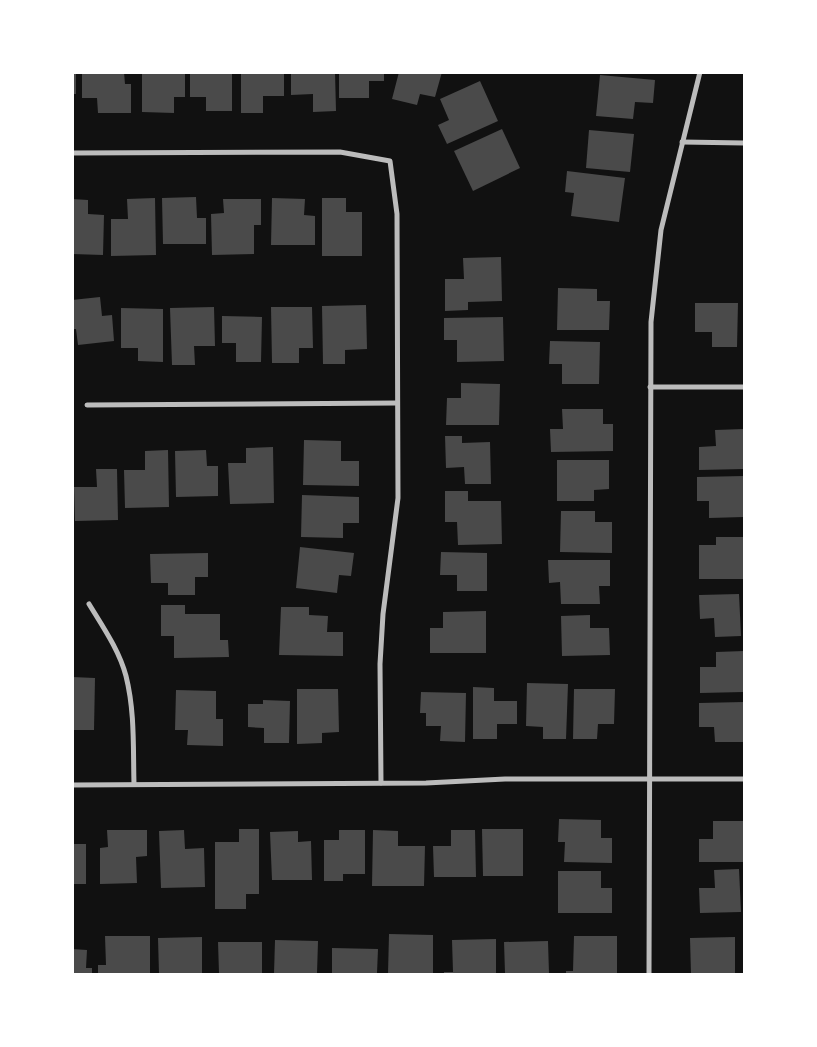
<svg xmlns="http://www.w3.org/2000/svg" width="817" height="1047" font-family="'PT Sans Narrow',sans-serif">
<rect width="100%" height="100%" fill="#111"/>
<g fill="#4a4a4a">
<rect x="72" y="72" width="4" height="22"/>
<path d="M82 72H124L125 84H131V113H98L97 98H82Z"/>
<path d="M142 72H185V97H174V113L142 112Z"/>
<path d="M190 72H232V111H206V97H190Z"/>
<path d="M241 72H284V96H263V113H241Z"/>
<path d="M291 72H335L336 111 313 112V94L291 95Z"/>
<path d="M339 72H384V81H369V98H339Z"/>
<path d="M399 72H442L435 97 420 94 417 105 392 99Z"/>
<path d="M600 75 655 80 653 103 635 102 633 119 596 116Z"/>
<path d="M480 81 498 121 447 144 438 125 449 120 440 99Z"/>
<path d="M502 129 520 168 473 191 454 151Z"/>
<path d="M589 130 634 134 630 172 586 168Z"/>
<path d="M567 171 625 178 619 222 571 216 574 193 565 192Z"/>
<path d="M196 197 197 218H206V244H163L162 198Z"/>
<path d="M155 198 156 255 111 256V219H128L127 199Z"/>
<path d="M272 198 305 199 304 215 315 216V245H271Z"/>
<path d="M322 198H346V212H362V256H322Z"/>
<path d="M72 199 88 200V214L104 215 103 255 72 254Z"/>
<path d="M223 199H261V225H254V254L212 255 211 214 224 213Z"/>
<path d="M501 257 502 301 468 302V310L445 311V279H464L463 258Z"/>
<path d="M558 288 597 289V301H610L609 330H557Z"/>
<path d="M100 297 102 316 112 315 114 341 78 345 76 329H72V300Z"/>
<path d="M695 303H738L737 347H712V332H695Z"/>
<path d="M366 305 367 349 345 350V364H323L322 306Z"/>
<path d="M214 307 215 346H194L195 365H172L170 308Z"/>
<path d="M271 307H312L313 348H299V363H272Z"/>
<path d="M121 308 163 309V362L138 361V348H121Z"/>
<path d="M222 316 262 317 261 362H236V343H222Z"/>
<path d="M503 317 504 361 457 362V340H444V318Z"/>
<path d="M550 341 600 342 599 384H562V364H549Z"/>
<path d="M461 383 500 384 499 425H446L447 398H461Z"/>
<path d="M562 409H603V424H613V451L551 452 550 429H563Z"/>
<path d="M744 429V469L699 470V447L716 446 715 430Z"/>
<path d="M445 436H462V443L490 442 491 484H465L464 467 446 468Z"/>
<path d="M304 440 341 441V461H359V486L303 485Z"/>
<path d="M273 447 274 503 230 504 228 463H246V448Z"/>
<path d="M168 450 169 507 125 508 124 470H145V451Z"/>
<path d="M206 450 207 466H218V496L176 497 175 451Z"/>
<path d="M557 460H609V489L594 490V501H557Z"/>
<path d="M96 469H117L118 520 75 521 74 487H97Z"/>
<path d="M744 476V517L709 518V501H697V477Z"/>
<path d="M445 491H468V501H501L502 544 458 545 457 522H445Z"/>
<path d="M302 495 359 497V523H343V538L301 537Z"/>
<path d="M561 511H595V522H612V553L560 552Z"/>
<path d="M716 537H744V579H699V545H716Z"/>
<path d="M300 547 354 553 351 576 339 575 337 593 296 588Z"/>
<path d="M441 552 487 553V591H457V575H440Z"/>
<path d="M208 553V577H195V595H168V583H151L150 554Z"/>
<path d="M548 560H610V586H599L600 604H561L560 582 549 583Z"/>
<path d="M739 594 741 636 715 637 714 618 700 619 699 595Z"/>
<path d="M161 605H185V614H220V640H228L229 657 174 658V636H161Z"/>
<path d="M281 607H309V615L328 616 327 632H343V656L279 655Z"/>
<path d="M486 611V653H430V628H443V612Z"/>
<path d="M590 615V628H609L610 655 562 656 561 616Z"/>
<path d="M744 651V692L700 693V667H716V652Z"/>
<path d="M72 677 95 678 94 730H72Z"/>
<path d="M527 683 568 684 566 739H543V727L526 726Z"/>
<path d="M473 687 494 688V701H517V724H497V739H473Z"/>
<path d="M297 689H338L339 732 322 733V743L297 744Z"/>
<path d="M574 689H615L614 724H598L597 739H573Z"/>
<path d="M176 690 216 691V719H223V746L187 745 188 730H175Z"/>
<path d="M421 692 466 693 465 742 440 741 441 726H426V713H420Z"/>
<path d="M263 700 290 701 289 743H264V728L248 727V704H263Z"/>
<path d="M744 702V742H715L714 727H699V703Z"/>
<path d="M559 819 601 820V838H612V863L564 862 565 842H558Z"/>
<path d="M713 821H744V862H699V839H713Z"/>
<path d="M239 829H259V894H246V909H215V842H239Z"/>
<path d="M482 829H523V876H483Z"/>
<path d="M107 830H147V856L136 857 137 883 100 884V848L108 847Z"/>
<path d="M184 830 185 849 204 848 205 887 161 888 159 831Z"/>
<path d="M339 830H365V874H343V881H324V840H339Z"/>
<path d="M373 830 398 831V846H425L424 886H372Z"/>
<path d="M451 830H475L476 877H434L433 846H451Z"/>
<path d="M298 831V842L311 841 312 880H272L270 832Z"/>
<rect x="72" y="844" width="14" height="40"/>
<path d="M739 869 741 912 700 913 699 888H715L714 870Z"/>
<path d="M558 871H601V888H612V913H558Z"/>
<path d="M389 934 433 935V974H388Z"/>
<path d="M105 936H150V973L98 974V965H106Z"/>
<path d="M574 936H617V974H566V971H573Z"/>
<path d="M202 937V974H159L158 938Z"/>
<path d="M735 937V974H691L690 938Z"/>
<path d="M496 939V974H444V972H453L452 940Z"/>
<path d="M275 940 318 941 317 974H274Z"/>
<path d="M548 941 549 974H505L504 942Z"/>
<path d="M218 942H262V974H219Z"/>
<path d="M332 948 378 949 377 973 332 974Z"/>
<path d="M72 949 87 950 86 968H92V974H72Z"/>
</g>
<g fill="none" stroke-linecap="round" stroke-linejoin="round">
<g stroke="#bcbcbc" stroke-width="5">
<path d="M682 142 744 143"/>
<path d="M72 153 340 152 390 161 397 214 398 498 383 614 380 664 381 783"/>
<path d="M650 387H744"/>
<path d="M87 405 397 403"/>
<path d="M89 604C103 627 119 650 126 676 135 712 133 748 134 784"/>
<path d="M72 785 426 783 505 779H744"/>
<path d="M649 974 651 322 661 230 700 72"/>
</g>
</g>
<rect width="817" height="1047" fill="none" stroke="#ffffff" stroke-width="148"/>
</svg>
